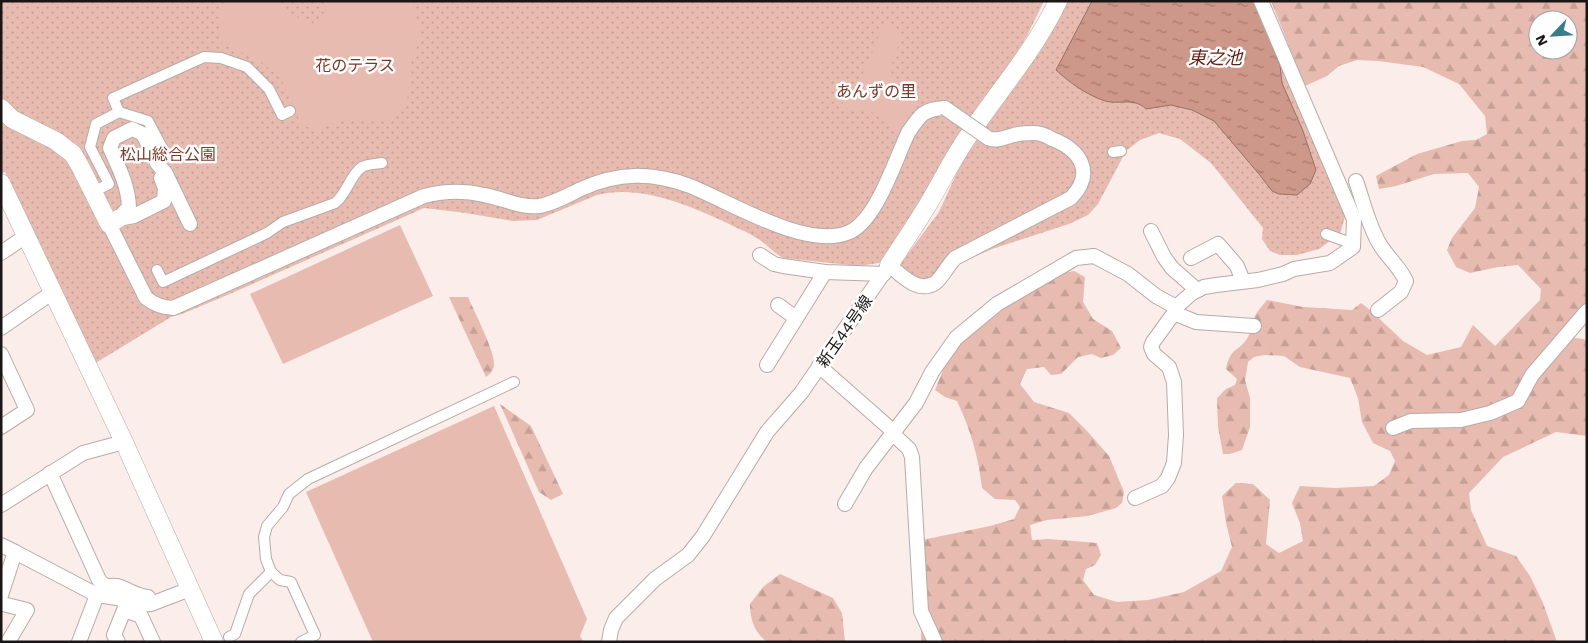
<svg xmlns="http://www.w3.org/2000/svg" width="1588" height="643" font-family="'Work Sans','Noto Sans JP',sans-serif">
<defs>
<pattern id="forest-firs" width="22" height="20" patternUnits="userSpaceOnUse" patternTransform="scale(1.25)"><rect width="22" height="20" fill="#e7bbb0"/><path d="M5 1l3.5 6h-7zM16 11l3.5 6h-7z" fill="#c6a096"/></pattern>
<pattern id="park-dots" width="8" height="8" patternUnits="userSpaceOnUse" patternTransform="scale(1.25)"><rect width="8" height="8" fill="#e7bbb0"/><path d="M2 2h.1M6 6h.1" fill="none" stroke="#c6a096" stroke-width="1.8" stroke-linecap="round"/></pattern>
<pattern id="water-ripples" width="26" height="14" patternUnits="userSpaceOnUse" patternTransform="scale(1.25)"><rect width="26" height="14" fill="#cd9789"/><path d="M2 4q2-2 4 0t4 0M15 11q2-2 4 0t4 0" fill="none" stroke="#a67a6f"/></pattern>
</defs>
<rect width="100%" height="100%" fill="#fbedea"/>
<g fill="url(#forest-firs)" fill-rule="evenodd">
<path d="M1271 1H1587V305L1564 328 1575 338 1584 339 1587 342V436L1556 432 1503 457 1469 493 1471 510 1487 546 1516 556 1530 576 1543 603 1557 642H921L922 540 990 526 1014 519 1020 507 1015 500 995 499 982 488C978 455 971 431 957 401L945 397 935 390 945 365 960 342 999 310 1061 273 1074 271 1085 277 1083 302 1093 319 1112 331 1121 348 1113 355 1101 358 1092 354 1078 357 1061 374 1051 375 1044 367 1027 369 1020 384 1034 402 1069 413 1087 431 1109 456 1124 492 1122 503 1116 508 1088 516 1047 520 1030 525 1032 540 1049 539 1097 543 1101 555 1095 565 1086 569 1083 580 1094 595 1117 602 1148 600 1184 592 1221 571 1232 547 1226 523 1222 496 1236 483 1253 484 1270 500 1266 544 1279 553 1303 541 1300 523 1292 503 1300 486 1335 488 1374 486 1389 475 1395 461 1390 451 1373 443 1362 422 1358 398 1350 378 1300 367 1284 356 1264 355 1254 357 1248 362 1245 380 1250 398V427L1242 450 1230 454H1223L1218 427 1217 398 1226 389 1235 385 1237 379 1226 369C1230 346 1241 352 1249 335 1252 329 1252 322 1255 316 1258 310 1263 305 1267 300L1303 307 1352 310 1361 303 1370 310 1403 341 1427 355 1461 347 1473 325 1495 346 1540 300 1541 289 1518 265 1498 267 1470 273 1456 267 1447 250 1452 238 1475 208 1479 187 1468 173 1434 174 1396 186 1379 189 1376 176 1417 154 1462 141 1476 140 1487 134 1485 116 1459 84 1423 67 1378 61 1357 60 1339 66 1327 76 1305 86ZM1538 20H1568V50H1538Z"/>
<path d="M449 297H468C474 311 495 352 494 364 494 370 490 374 486 377Z"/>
<path d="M500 404 531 426 563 494 551 500 539 492Z"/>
<path d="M780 574 833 598 842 613 845 642H767C754 632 750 619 750 604L763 587Z"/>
</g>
<g fill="url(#park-dots)">
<path d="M1 1H1044L1027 36 886 262 859 266 783 258C772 252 765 242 755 237 746 231 736 228 727 223 689 205 639 184 597 195L537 220 513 221 466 213 424 208 232 293 182 314 171 317 94 364 5 172 1 173Z"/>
<path d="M1065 1H1268L1348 206 1340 234 1319 249 1297 255H1280L1270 251 1262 239 1263 228 1211 163 1180 139 1159 133 1140 140 1126 151 1098 204 1088 215 1069 224 992 249 955 265 939 286 892 275 939 212 968 148Z"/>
</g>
<g fill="#e7bbb0">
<path d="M227 1H268L275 3 294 16 317 25 327 17 325 1H412L421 35 411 64 407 103 393 117 383 122 345 121 322 125 316 131 301 124 281 79 258 59 230 48 222 43 217 12Z"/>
<path d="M883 24 896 28 900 41 890 69 896 90 922 100 909 116 900 133C894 129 875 113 869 111 860 109 850 115 844 105 837 95 851 90 856 84 869 67 875 44 883 24Z"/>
<path d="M400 225 433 296 283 364 250 294Z"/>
<path d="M494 406 587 619 580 636 584 642H373L306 492Z"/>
</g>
<path fill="url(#water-ripples)" stroke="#977066" d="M1092 1H1254L1280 65 1282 83 1303 131 1316 170 1310 184 1297 195 1279 194 1272 191 1259 174 1214 121 1192 110 1171 105 1146 109C1134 97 1119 105 1105 101 1087 95 1070 83 1056 70Z"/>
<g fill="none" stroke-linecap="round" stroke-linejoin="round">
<defs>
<g id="pedestrian">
<path d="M119 112 113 98 204 57 221 58 247 67 269 89 282 115 290 111"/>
<path d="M1113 152 1121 151"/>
<path d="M99 189 109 184 90 147 96 124 119 112 148 121 165 153"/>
<path d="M1326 234 1348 242 1353 247"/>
<path d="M157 270 163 282 267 233 283 222 335 203C347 194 350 175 362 167 368 164 375 164 382 163"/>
<path d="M229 637 235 634 249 594 271 572"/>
<path d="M301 642 315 635 291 582 280 580 271 572 266 559 264 537 267 526 283 507 289 494 308 479 514 382"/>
</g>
<g id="minor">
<path d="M1356 181C1363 201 1368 224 1379 243 1387 257 1399 266 1406 281L1401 292 1378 310"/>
<path d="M118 219 129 207C128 185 119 168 110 148L114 138 132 129 143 134 157 163 166 174 190 224"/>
<path d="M118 219 134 216 164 201 165 188 161 178"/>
<path d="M109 224 146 298C155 305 162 307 173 308L424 196C444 191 463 190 484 195 502 198 520 208 539 206 553 204 568 195 581 189 618 172 652 172 690 186 730 202 805 249 847 233 876 223 895 160 908 133 920 115 923 109 945 108"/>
<path d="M1151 231 1164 257 1172 268 1197 290"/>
<path d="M1 253 26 236"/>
<path d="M760 255 774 264 783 266 825 272 884 274"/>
<path d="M1191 258 1218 244 1237 266 1243 281"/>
<path d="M778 305 796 318"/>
<path d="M1174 313 1196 322 1254 326"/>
<path d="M1 328 53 292"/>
<path d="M1 354 27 410 1 427"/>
<path d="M767 365 825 272"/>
<path d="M819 366 894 432"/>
<path d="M1393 428 1411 421 1461 420 1490 413 1518 401 1532 375 1587 311"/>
<path d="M893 434 909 449 912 457 921 611 935 642"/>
<path d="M50 473 99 580C107 589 108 585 117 586 128 589 136 596 148 597"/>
<path d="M1135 498 1162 486 1168 478 1174 463 1176 435 1174 382 1169 367 1154 354 1151 347 1153 342 1174 313 1176 307"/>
<path d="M845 504 866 468 916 403 932 372 956 338 997 304 1076 258 1094 256 1128 274 1156 296 1176 307 1192 293 1204 287 1216 285 1258 280 1283 274 1294 269 1330 263 1353 247 1354 219 1261 1"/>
<path d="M1 505 83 453 124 442"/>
<path d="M1 545 15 552 1 595"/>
<path d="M15 552 97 595 117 598 137 605 151 604 190 589"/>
<path d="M1 602 3 604 27 610 8 642"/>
<path d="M79 642 97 595"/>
<path d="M118 642 114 635 124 610 141 616 153 642"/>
<path d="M609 642 611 630 616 618 655 579 688 555 703 536 767 432 801 393 889 265C901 275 918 294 935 283 942 278 948 265 955 258L1071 198C1095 173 1081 150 1052 139 1047 136 1040 133 1034 133 1028 133 1020 133 1014 135 1006 137 996 142 988 138"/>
</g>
<g id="tertiary">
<path d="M1 108 12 119 56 141 73 154 80 166 109 224 118 219"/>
<path d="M1 183 124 442 214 642"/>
<path d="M889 265C903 244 917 223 930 201 943 179 954 156 969 135 999 90 1035 50 1058 1"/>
</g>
</defs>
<use href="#pedestrian" stroke="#b8aba7" stroke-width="12"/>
<use href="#minor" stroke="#b8aba7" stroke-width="16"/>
<use href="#tertiary" stroke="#b8aba7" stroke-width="19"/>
<use href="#pedestrian" stroke="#fff" stroke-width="10"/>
<use href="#minor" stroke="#fff" stroke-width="14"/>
<use href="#tertiary" stroke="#fff" stroke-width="18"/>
<defs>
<path id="minor-bridge" d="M945 108 988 138"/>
</defs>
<use href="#minor-bridge" stroke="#b8aba7" stroke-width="16" stroke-linecap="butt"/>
<use href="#minor-bridge" stroke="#fff" stroke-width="14"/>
</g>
<g text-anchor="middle" stroke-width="5" stroke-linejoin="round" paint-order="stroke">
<g font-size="16" fill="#7d3928" stroke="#fefefe">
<text x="355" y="71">花のテラス</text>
<text x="876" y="97">あんずの里</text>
<text x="168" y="160">松山総合公園</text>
</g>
<g font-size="16" fill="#1a1615" stroke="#fefefe">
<text transform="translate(844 331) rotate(-55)" y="6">新玉44号線</text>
</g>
<g font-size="18" font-style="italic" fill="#611f0f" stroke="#fefefe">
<text x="1215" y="64">東之池</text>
</g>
</g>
<rect width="1588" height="643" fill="none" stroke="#1a1615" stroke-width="5"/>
<g transform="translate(1553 35) rotate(245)"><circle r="24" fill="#fefefe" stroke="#a3a1a1"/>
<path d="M0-4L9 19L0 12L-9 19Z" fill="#397c8c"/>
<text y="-8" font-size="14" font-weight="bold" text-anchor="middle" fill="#1a1615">N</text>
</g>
</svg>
